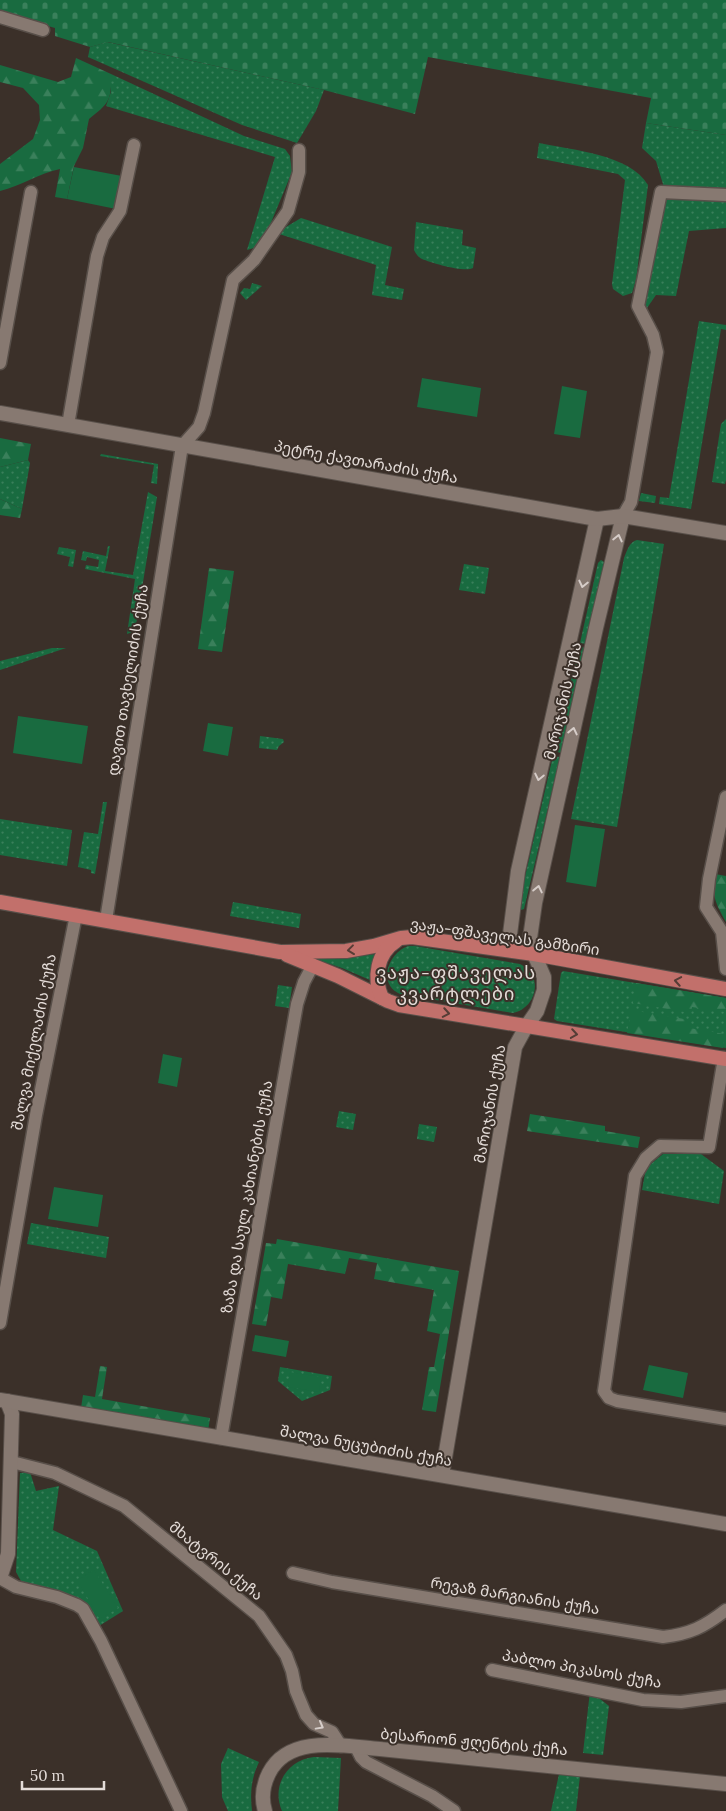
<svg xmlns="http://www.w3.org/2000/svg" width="726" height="1811" font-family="Lora,'Noto Sans Georgian',serif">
<defs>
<pattern id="green-dots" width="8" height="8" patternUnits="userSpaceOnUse" patternTransform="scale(1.25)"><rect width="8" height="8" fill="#196b40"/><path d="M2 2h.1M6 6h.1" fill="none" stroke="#3a805b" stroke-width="1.8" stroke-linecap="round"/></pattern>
<pattern id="forest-firs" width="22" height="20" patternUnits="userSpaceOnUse" patternTransform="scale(1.25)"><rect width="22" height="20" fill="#196b40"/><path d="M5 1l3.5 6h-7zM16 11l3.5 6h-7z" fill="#3a805b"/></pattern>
<pattern id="cemetery-stones" width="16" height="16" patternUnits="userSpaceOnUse" patternTransform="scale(1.25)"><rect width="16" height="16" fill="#196b40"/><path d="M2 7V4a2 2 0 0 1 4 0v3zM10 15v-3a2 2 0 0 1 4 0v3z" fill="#3a805b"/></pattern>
</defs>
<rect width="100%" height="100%" fill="#3b3029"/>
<g fill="url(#green-dots)">
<path d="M107 42 324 90 316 111 297 143 242 125 88 57 90 47Z"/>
<path d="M111 74 244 136 285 149 290 156 292 172 265 237 257 247 247 250 275 157 106 106 111 92Z"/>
<path d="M646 123 726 135V228L689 231 676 296 656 295 647 308 643 305 663 184 656 161 642 148Z"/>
<path d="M539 143C571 150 630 154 648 185L636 280 632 293 623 296 613 289 612 284 625 180 618 174 537 158Z"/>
<path d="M301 218 392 247 385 285 404 289 402 300 372 295 376 265 276 233Z"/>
<path d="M416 222 463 230 462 245 476 248 473 268C465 273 432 263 422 259 418 257 416 254 414 250Z"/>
<path d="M252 283 262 286 246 300 240 293 244 288 250 289Z"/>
<path d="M699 321 726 325V330L721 329 691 509 659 504 660 497 669 498Z"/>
<path d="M726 419V480L725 484 712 482 721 424Z"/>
<path d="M101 454 158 464 157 484 151 483 154 465 100 456Z"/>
<path d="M28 460 30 463 22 509 0 499V467Z"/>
<path d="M148 492 157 497 135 631 127 634 135 579 85 569 86 565 98 567 99 560 87 557 86 561 81 560 83 551 106 556 108 546H110L105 571 133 575Z"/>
<path d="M641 493 656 496 655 503 639 501Z"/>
<path d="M637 540 664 544 617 827 571 819 624 558C627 551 629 542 637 540Z"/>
<path d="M59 547 76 550 73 567 68 566 70 557 57 554Z"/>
<path d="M601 560 604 562V566L586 644 580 643 598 563Z"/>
<path d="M464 564 489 568 485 594 459 590Z"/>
<path d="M579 646 585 648 561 753 554 751Z"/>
<path d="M52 648H66L0 670V661Z"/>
<path d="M260 736 283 739 284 742 279 746 277 750 259 748Z"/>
<path d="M553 756 560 757 524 909 521 910 518 907Z"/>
<path d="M103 802H107L95 874 91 873V870L78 867 84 832 98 834Z"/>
<path d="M0 819 72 830 67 866 0 855Z"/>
<path d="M233 902 301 914 299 928 230 916Z"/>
<path d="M408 946H415L520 964C544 975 537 1008 513 1013L400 994C377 984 388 953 408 946Z"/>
<path d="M376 954 370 980 342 968 312 958H344Z"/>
<path d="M563 971 726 998V1048L557 1021 554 1019 561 973Z"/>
<path d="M278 985 292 987 289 1008 275 1006Z"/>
<path d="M339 1111 356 1114 353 1130 336 1127Z"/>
<path d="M419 1124 437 1127 434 1142 417 1139Z"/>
<path d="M663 1154H701L724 1171 719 1204 642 1190 646 1168Z"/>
<path d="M31 1223 109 1237 106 1258 27 1244Z"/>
<path d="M280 1367 332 1376 330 1390 302 1401 278 1381Z"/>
<path d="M30 1472 36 1491 59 1486 53 1530 97 1551 123 1611 99 1626 83 1601 61 1593 29 1587 21 1581 16 1572 20 1473Z"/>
<path d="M590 1691 609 1706 603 1755 583 1753Z"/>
<path d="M228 1748 259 1762C251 1779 250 1793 252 1811H228L222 1797 221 1764Z"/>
<path d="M314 1757 341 1758 338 1811H282C271 1786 287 1760 314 1757Z"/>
<path d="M559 1774 580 1776 576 1811H551Z"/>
</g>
<g fill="url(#forest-firs)">
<path d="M76 58 111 74C112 101 108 104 89 119L83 148 74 166 67 199 55 197 60 169C39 173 21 186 0 191V164L33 139 40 120 39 105 23 88 0 82V65L58 82 71 77Z"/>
<path d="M0 438 31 444 28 460 0 467Z"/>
<path d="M0 499 22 509 20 518 0 515Z"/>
<path d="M209 568 234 571 222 652 198 649Z"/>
<path d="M715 874 726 876V922C715 902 712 897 715 874Z"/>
<path d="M636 983 726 998V1012L692 1007 691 1013 633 1003Z"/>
<path d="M631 1010 690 1020 689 1028 725 1034 723 1048 627 1033Z"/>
<path d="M530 1114 605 1126V1131L640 1137 638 1148 527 1131Z"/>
<path d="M277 1239 459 1271 436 1412 422 1410 429 1367H434L440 1334 427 1331 434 1290 374 1279 377 1263 349 1258 345 1274 288 1264 282 1299 271 1297 266 1326 252 1324 266 1243 276 1244Z"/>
<path d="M100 1366 107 1367 102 1399 210 1418 208 1431 81 1408 83 1395 95 1397Z"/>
</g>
<path fill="url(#cemetery-stones)" d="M0 0H726V135L646 123 651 98 428 57 415 114 324 90 108 42 90 47 55 36V28L0 12Z"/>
<g fill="#196b40">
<path d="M74 167 122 176 116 209 67 199Z"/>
<path d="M422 378 481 388 477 417 417 407Z"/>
<path d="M562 386 587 391 580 438 554 434Z"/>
<path d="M18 716 88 726 82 764 13 753Z"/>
<path d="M208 723 233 727 228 756 203 751Z"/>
<path d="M575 825 605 829 596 887 566 882Z"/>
<path d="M163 1054 182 1058 177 1087 158 1083Z"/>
<path d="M54 1187 103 1195 98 1227 48 1219Z"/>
<path d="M255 1335 289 1341 286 1357 252 1351Z"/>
<path d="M649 1365 688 1373 683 1398 643 1390Z"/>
<path d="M290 1372 321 1377 319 1392 288 1387Z"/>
<path d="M94 1570 118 1608 100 1619 77 1580Z"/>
</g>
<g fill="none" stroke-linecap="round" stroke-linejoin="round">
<defs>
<g id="minor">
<path d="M0 17 43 30"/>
<path d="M0 363 31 192"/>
<path d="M68 425 97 256 103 237 120 211 134 145"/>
<path d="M623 516 631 502 657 352 653 335 638 306 661 192 726 195"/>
<path d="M726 797 709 879 706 907 722 932 726 969"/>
<path d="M106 920 182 446 199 427 204 413 233 280 254 260 288 211 299 172V150"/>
<path d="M724 1058 709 1147 660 1146 646 1158 635 1176 604 1391 609 1398 617 1401 726 1419"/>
<path d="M0 1323 36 1115 76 915"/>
<path d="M221 1438 297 1004 304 982 313 965"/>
<path d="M12 1462 55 1473 124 1506 259 1616 286 1655 292 1671 296 1691 306 1715 314 1724 332 1732 341 1746"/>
<path d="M293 1573 332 1582 663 1637C690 1634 704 1627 726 1610"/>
<path d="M0 1578 16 1587 57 1597 77 1605 83 1609 101 1641 181 1811"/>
<path d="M492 1670 643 1700 681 1702 726 1696"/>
<path d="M356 1747 361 1757 366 1762 432 1796 454 1811"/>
</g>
<g id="tertiary">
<path d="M508 950 518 871 597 519"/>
<path d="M442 1475 515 1047 526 1027 537 1011 544 990V977L534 954 530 938 535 903 596 628 623 516"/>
<path d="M0 1578 8 1554 12 1414 7 1401"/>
</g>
<g id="secondary">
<path d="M0 413 597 519 623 516 726 533"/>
<path d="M0 1400 726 1524"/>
<path d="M265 1811C261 1798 263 1785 269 1773 289 1734 343 1746 380 1749L726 1784"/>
</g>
<g id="primary">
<path d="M0 902 280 952 346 951 374 946 401 938 412 937 534 954 726 989"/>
<path d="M287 955 338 976 388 1001 399 1005 726 1059"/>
<path d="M382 998C373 978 377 953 396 941"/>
</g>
</defs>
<use href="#minor" stroke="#584f49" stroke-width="15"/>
<use href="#tertiary" stroke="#584f49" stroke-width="16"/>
<use href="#secondary" stroke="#584f49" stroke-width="16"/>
<use href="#primary" stroke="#584f49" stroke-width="16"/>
<use href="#minor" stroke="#877971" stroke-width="12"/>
<use href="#tertiary" stroke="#877971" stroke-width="14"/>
<use href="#secondary" stroke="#877971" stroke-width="14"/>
<use href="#primary" stroke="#c2706b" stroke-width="14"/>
</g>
<defs><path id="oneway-chevron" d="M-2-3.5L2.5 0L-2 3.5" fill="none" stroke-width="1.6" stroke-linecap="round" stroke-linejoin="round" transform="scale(1.25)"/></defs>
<g stroke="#d6cdc9">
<use href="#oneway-chevron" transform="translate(618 538) rotate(-77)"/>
<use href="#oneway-chevron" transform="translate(583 584) rotate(103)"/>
<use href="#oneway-chevron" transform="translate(573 731) rotate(-77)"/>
<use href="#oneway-chevron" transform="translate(539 777) rotate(102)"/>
<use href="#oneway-chevron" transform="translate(538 889) rotate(-78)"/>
<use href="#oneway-chevron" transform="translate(320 1726) rotate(29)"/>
</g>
<g stroke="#563d36">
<use href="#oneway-chevron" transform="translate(351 950) rotate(173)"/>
<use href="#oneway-chevron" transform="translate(678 981) rotate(-170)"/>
<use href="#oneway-chevron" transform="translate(446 1013) rotate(10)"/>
<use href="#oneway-chevron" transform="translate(574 1034) rotate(9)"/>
</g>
<g text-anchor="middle" stroke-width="4" stroke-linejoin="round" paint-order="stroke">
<g font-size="15" fill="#e4dcd8" stroke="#3b3029">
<text transform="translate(366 462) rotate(10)" y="5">პეტრე ქავთარაძის ქუჩა</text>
<text transform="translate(128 680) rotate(-81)" y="5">დავით თავხელიძის ქუჩა</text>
<text transform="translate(563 701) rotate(-77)" y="5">მარიჯანის ქუჩა</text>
<text transform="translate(505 937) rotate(8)" y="5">ვაჟა-ფშაველას გამზირი</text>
<text transform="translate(34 1042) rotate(-79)" y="5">შალვა მიქელაძის ქუჩა</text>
<text transform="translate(490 1104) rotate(-80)" y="5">მარიჯანის ქუჩა</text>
<text transform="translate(247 1197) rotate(-80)" y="5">ზაზა და საულ კახიანების ქუჩა</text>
<text transform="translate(366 1446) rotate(10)" y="5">შალვა ნუცუბიძის ქუჩა</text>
<text transform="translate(216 1561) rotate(39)" y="5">მხატვრის ქუჩა</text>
<text transform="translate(515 1596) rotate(9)" y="5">რევაზ მარგიანის ქუჩა</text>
<text transform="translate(582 1669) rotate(10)" y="5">პაბლო პიკასოს ქუჩა</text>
<text transform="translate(474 1742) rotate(5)" y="5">ბესარიონ ჟღენტის ქუჩა</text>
</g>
<g font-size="18" letter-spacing="1" fill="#e4dcd8" stroke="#3b3029">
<text x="456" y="979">ვაჟა-ფშაველას<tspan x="456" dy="21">კვარტლები</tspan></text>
</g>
</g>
<path d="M22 1781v8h82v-8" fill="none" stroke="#e4dcd8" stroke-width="2.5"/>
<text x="30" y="1781" font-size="15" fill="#e4dcd8" stroke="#3b3029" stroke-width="4" paint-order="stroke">50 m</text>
</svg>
